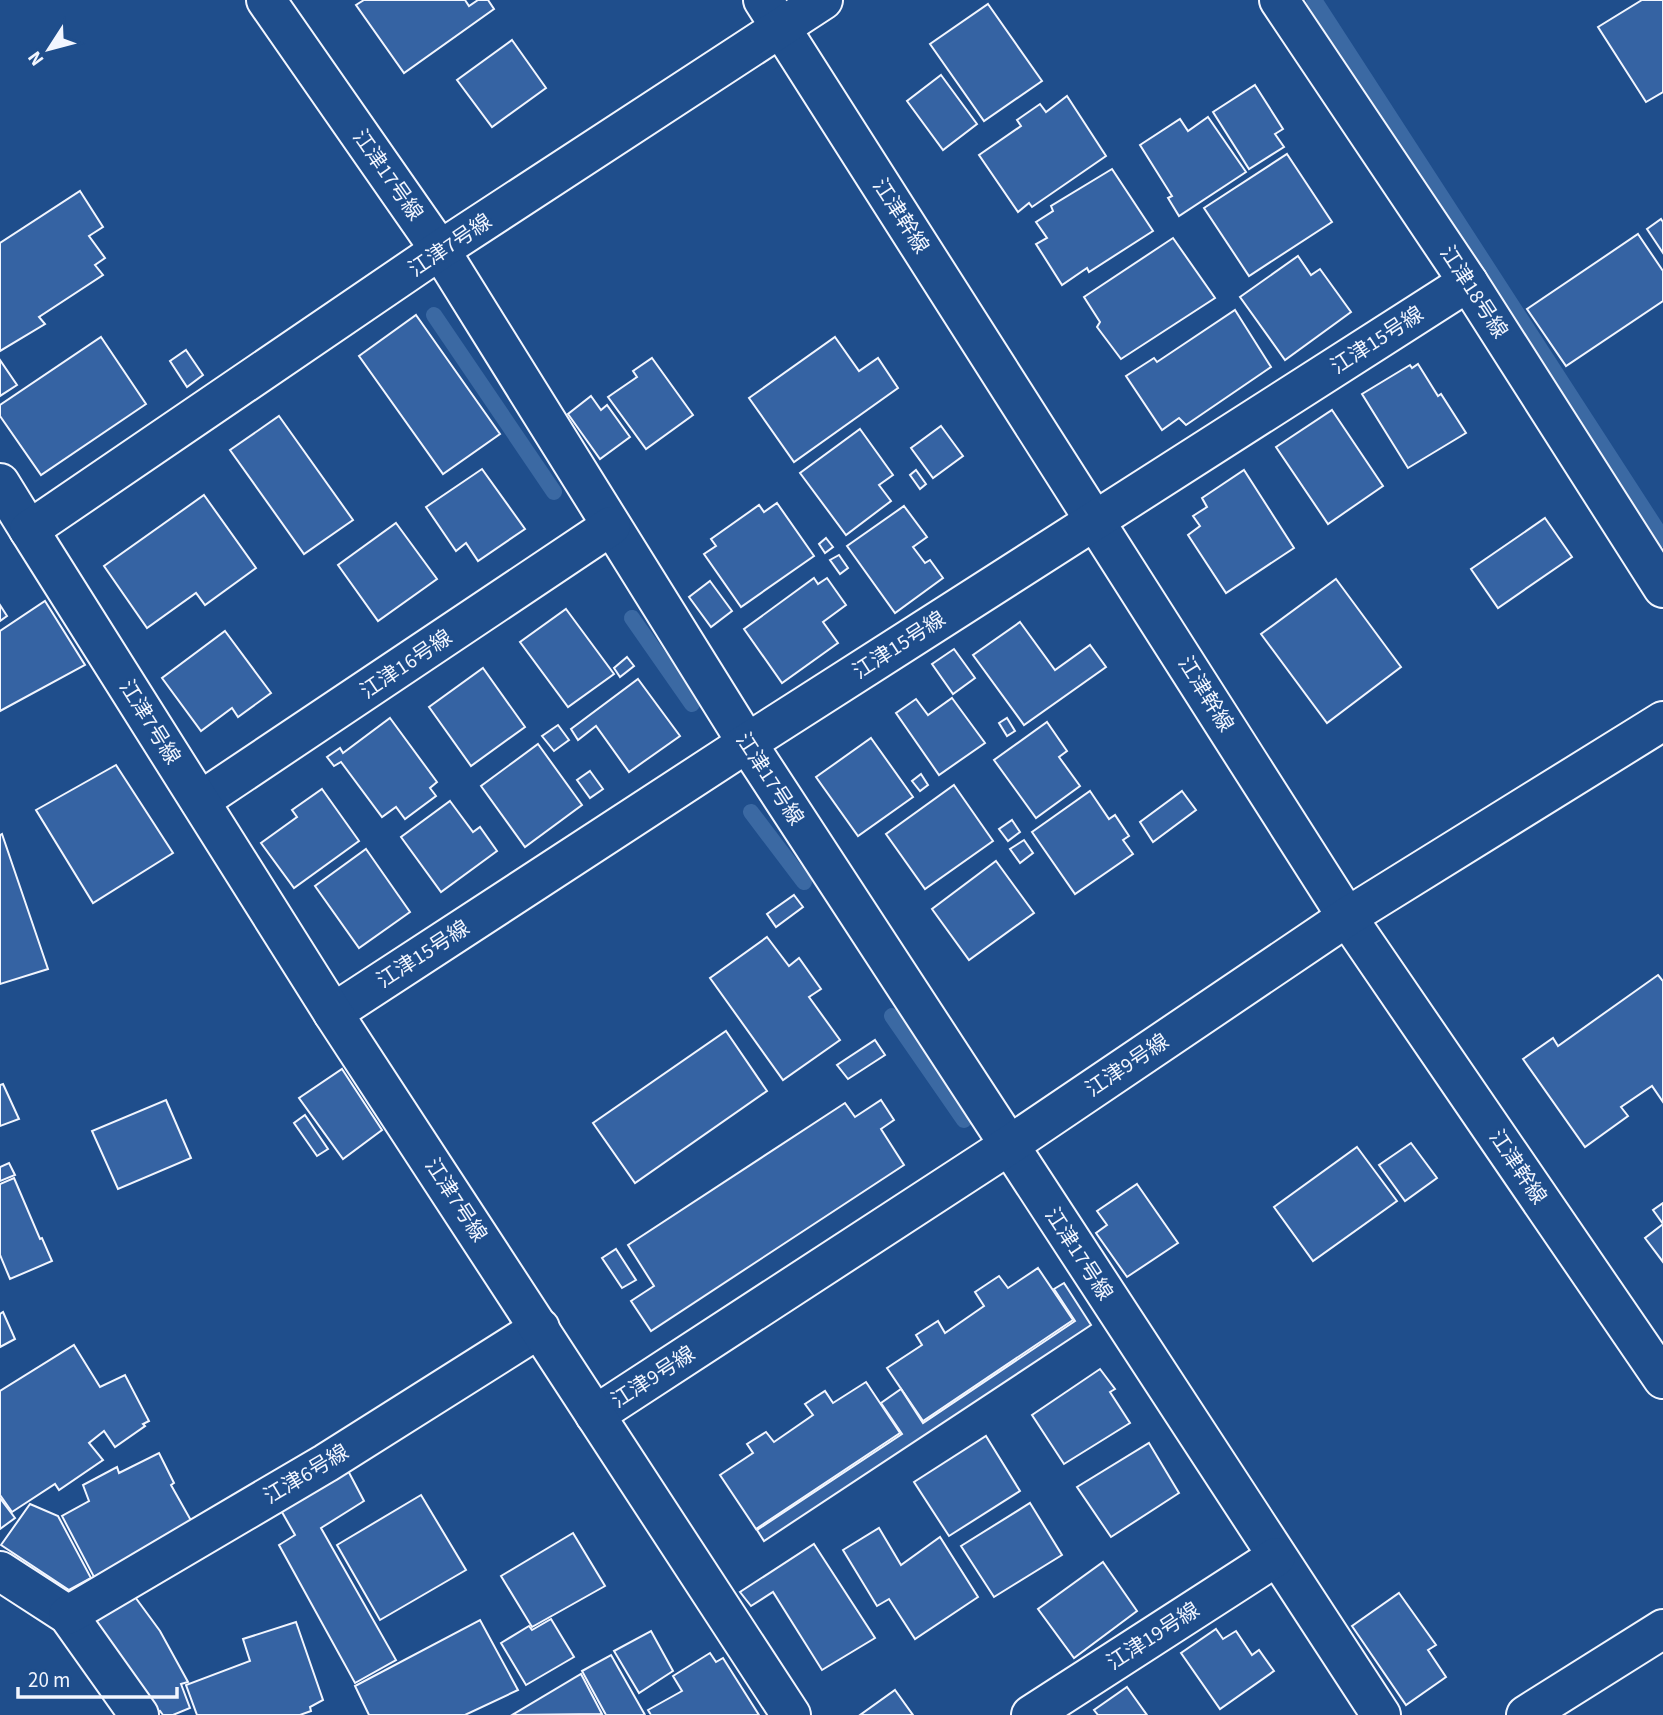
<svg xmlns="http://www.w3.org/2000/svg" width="1663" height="1715" font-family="'Source Sans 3','Noto Sans JP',sans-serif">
<rect width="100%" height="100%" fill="#1f4e8c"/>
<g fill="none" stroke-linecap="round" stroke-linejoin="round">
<g stroke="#3b69a3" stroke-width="16">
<path d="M1314 0 1663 539"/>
<path d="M434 315 554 492"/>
<path d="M632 618 692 704"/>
<path d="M751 812 804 882"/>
<path d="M892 1016 964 1120"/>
</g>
</g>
<g fill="#3563a3" stroke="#f2f6ff" stroke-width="2">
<path d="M364 0H465L469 6 478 0H488L494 9 404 73 356 5Z"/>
<path d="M1642 0H1663V92L1646 102 1598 27Z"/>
<path d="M988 4 1042 81 984 121 930 44Z"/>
<path d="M512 40 546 88 492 127 457 80Z"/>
<path d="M941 75 977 124 943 150 907 101Z"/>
<path d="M1255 85 1283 129 1275 134 1284 147 1249 169 1213 112Z"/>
<path d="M1067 96 1106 156 1032 207 1029 203 1018 212 979 155 1021 126 1017 120 1040 104 1046 112Z"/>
<path d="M1208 117 1246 172 1179 216 1168 198 1172 196 1140 145 1180 119 1188 131Z"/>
<path d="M1287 154 1332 222 1249 276 1204 208Z"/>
<path d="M1112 169 1153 231 1089 272 1087 268 1062 285 1036 244 1047 238 1036 222 1053 211 1051 206Z"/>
<path d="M80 191 103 227 89 236 105 258 95 265 103 275 39 317 45 324 0 351V243Z"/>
<path d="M1661 219 1663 222V253L1647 229Z"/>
<path d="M1638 234 1663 271V301L1566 366 1527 309Z"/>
<path d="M1173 238 1215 298 1121 359 1097 327 1100 322 1084 297Z"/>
<path d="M1298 256 1311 275 1320 269 1351 312 1285 360 1240 297Z"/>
<path d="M1235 310 1271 367 1186 425 1179 418 1162 430 1126 376 1154 358 1157 362Z"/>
<path d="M416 315 500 434 443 474 359 356Z"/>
<path d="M101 337 146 404 41 475 0 416V405Z"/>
<path d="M835 337 859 371 878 358 898 388 794 462 749 398Z"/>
<path d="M186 350 203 375 187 387 170 361Z"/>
<path d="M652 358 693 415 646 449 608 397 637 377 633 371Z"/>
<path d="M0 360 17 385 0 396Z"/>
<path d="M1418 364 1438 396 1441 394 1466 433 1408 468 1362 394 1410 365 1412 368Z"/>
<path d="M591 396 601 410 607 405 630 437 600 459 568 414Z"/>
<path d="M1332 410 1383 486 1328 524 1276 447Z"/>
<path d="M279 416 353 520 304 554 230 450Z"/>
<path d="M941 426 963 456 933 478 911 448Z"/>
<path d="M860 429 893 475 879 485 891 501 846 535 800 473Z"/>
<path d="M482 469 525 529 478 561 466 543 456 551 426 507Z"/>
<path d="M916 470 926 484 920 489 910 475Z"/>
<path d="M1244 470 1294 548 1226 593 1188 535 1200 526 1193 516 1207 507 1202 498Z"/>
<path d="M204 495 256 568 205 605 196 593 147 628 104 566Z"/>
<path d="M777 503 814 556 741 607 704 554 716 546 711 539 759 505 764 512Z"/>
<path d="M904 506 927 537 913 547 925 563 930 560 943 578 895 613 847 546Z"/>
<path d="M1545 518 1572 557 1498 608 1471 569Z"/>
<path d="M396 523 437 579 378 621 338 565Z"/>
<path d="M826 538 833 547 825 553 819 544Z"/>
<path d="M839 555 848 568 840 574 830 560Z"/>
<path d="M814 578 818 584 827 578 846 605 823 622 838 643 782 683 744 629Z"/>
<path d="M1336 579 1401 667 1327 723 1261 634Z"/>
<path d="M710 581 732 611 711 627 689 597Z"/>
<path d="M45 601 85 665 0 711V631Z"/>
<path d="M0 605 7 616 0 621Z"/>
<path d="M566 609 614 674 568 707 520 642Z"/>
<path d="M1020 622 1055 670 1090 645 1106 667 1024 725 973 655Z"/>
<path d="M225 631 271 693 238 717 232 708 201 731 162 678Z"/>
<path d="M954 649 975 678 953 694 932 664Z"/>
<path d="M627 657 634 666 620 677 614 668Z"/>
<path d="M483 668 525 727 471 766 429 707Z"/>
<path d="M638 679 680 736 629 772 596 726 578 740 571 729Z"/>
<path d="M952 698 985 743 939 775 896 713 916 699 928 715Z"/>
<path d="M390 718 437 782 430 788 436 796 405 819 396 807 382 817 341 762 334 766 327 757 340 748 343 753Z"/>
<path d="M1007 718 1015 731 1007 736 999 723Z"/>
<path d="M1047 722 1067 751 1059 757 1080 786 1036 818 994 760Z"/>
<path d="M558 725 569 740 554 751 542 736Z"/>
<path d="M871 738 913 797 858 836 816 777Z"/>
<path d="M538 744 582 805 525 847 481 786Z"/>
<path d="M116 765 173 853 93 903 36 810Z"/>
<path d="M590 771 603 789 590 798 577 780Z"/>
<path d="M921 774 928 785 920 791 912 781Z"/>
<path d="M954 785 993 841 925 889 886 834Z"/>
<path d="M322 789 359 841 294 888 261 843 297 817 292 810Z"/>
<path d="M1090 791 1109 819 1115 815 1129 836 1123 840 1133 854 1075 894 1032 832Z"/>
<path d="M1182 791 1196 810 1153 842 1140 822Z"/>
<path d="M450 801 473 832 480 827 497 851 441 892 401 837Z"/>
<path d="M1012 820 1020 832 1008 841 999 829Z"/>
<path d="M2 834 48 969 0 984V835Z"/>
<path d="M1024 840 1033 853 1020 863 1010 849Z"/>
<path d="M366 849 410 912 359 948 315 886Z"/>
<path d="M996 861 1034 913 969 960 932 909Z"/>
<path d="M794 895 803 907 776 927 767 914Z"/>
<path d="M767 937 789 966 799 958 821 989 809 997 840 1040 783 1080 710 978Z"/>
<path d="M1658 975 1663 981V1102L1652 1086 1621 1107 1628 1116 1585 1147 1523 1059 1553 1038 1558 1046Z"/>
<path d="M726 1031 767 1091 635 1183 593 1123Z"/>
<path d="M875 1040 885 1055 848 1079 837 1065Z"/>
<path d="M342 1069 382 1130 343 1159 299 1098Z"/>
<path d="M3 1084 19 1119 0 1126V1085Z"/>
<path d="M166 1100 191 1158 118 1189 92 1131Z"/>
<path d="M881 1100 894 1120 881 1129 904 1165 651 1331 631 1301 654 1286 628 1245 845 1103 855 1117Z"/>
<path d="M305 1115 328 1149 317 1156 294 1123Z"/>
<path d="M1411 1143 1437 1178 1405 1201 1379 1165Z"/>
<path d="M1357 1147 1397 1201 1313 1261 1274 1207Z"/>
<path d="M9 1163 15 1175 0 1181V1167Z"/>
<path d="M14 1178 40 1239 42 1238 52 1261 10 1279 0 1255V1184Z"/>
<path d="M1137 1184 1178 1243 1127 1277 1096 1233 1107 1225 1097 1211Z"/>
<path d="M1663 1203V1262L1645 1238 1663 1224 1653 1210Z"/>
<path d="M616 1249 636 1280 622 1288 602 1258Z"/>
<path d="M1038 1268 1073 1320 923 1421 887 1368 922 1345 916 1335 938 1321 945 1333 984 1306 975 1292 999 1276 1008 1288Z"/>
<path d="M1064 1283 1091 1325 764 1541 757 1530 902 1434 881 1403 901 1389 923 1423 1075 1321 1054 1289Z"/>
<path d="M3 1312 15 1339 0 1347V1314Z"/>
<path d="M74 1345 100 1387 125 1375 149 1421 143 1424 145 1426 115 1447 104 1431 89 1443 103 1460 59 1490 55 1484 12 1512 0 1495V1391Z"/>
<path d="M1100 1369 1115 1389 1110 1392 1130 1423 1064 1464 1032 1415Z"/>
<path d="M866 1382 900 1433 756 1529 720 1475 753 1453 747 1444 766 1432 774 1442 813 1415 805 1404 825 1391 833 1403Z"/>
<path d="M986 1436 1020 1491 949 1536 914 1482Z"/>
<path d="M1149 1443 1179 1493 1111 1537 1077 1487Z"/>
<path d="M159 1453 174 1483 171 1485 193 1524 94 1577 62 1516 89 1501 83 1485 117 1467 119 1473Z"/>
<path d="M345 1465 364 1501 321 1528 396 1660 355 1683 279 1545 295 1535 278 1505Z"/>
<path d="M421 1495 466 1570 380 1620 337 1545Z"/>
<path d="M0 1498 15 1518 0 1529Z"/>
<path d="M1030 1503 1062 1555 994 1597 961 1546Z"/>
<path d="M30 1504 58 1516 91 1578 69 1590 1 1545Z"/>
<path d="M879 1528 901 1565 940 1537 978 1597 915 1639 889 1599 877 1606 843 1550Z"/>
<path d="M573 1533 605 1586 532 1627 501 1576Z"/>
<path d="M814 1544 875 1638 822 1670 773 1592 751 1606 740 1592Z"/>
<path d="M1103 1562 1137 1611 1074 1658 1038 1609Z"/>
<path d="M127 1586 160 1631 188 1682 181 1684 190 1708 173 1715H163L160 1711 156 1712 85 1610Z"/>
<path d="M1399 1593 1436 1645 1428 1650 1446 1677 1406 1705 1352 1626Z"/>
<path d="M551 1619 574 1657 526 1685 501 1643 529 1626 532 1630Z"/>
<path d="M480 1620 518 1690 465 1715H369L355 1686Z"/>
<path d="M296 1622 323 1700 310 1707 311 1711 300 1715H197L186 1685 250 1661 243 1639Z"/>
<path d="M1216 1629 1223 1639 1236 1631 1252 1655 1259 1650 1274 1671 1220 1709 1181 1653Z"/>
<path d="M651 1631 673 1671 639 1693 614 1651Z"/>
<path d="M710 1653 716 1662 723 1658 759 1715H651L648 1710 682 1691 673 1676Z"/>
<path d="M611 1655 645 1715H606L582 1671Z"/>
<path d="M581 1674 602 1714 512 1715Z"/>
<path d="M1127 1687 1147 1715H1098L1094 1710Z"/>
<path d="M895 1690 913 1715H860Z"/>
</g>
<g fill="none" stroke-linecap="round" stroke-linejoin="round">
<defs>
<g id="minor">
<path d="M266 0 440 250 747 743 1381 1715"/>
<path d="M763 0 1347 917 1663 1379"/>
<path d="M1279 0 1468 282 1663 588"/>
<path d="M0 483 29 530"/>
<path d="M200 801 611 526"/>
<path d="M333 1013 747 743 1468 282"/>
<path d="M595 1415 1008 1146 1347 917 1663 721"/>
<path d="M0 1571 68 1615 139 1715"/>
<path d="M68 1615 326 1463 540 1328"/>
<path d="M791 1715 333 1013 29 530 440 250 823 0"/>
<path d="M1031 1715 1276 1557"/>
<path d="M1526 1715 1663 1629"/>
</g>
</defs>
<use href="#minor" stroke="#f2f6ff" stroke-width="42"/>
<use href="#minor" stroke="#1f4e8c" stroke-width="38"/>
</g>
<g text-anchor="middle" stroke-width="5" stroke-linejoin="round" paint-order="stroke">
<g font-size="21" fill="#f2f6ff" stroke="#1f4e8c">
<text transform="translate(388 175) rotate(55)" y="7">江津17号線</text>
<text transform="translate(901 216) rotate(57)" y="7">江津幹線</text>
<text transform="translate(450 245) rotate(-34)" y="7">江津7号線</text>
<text transform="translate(1474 292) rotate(57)" y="7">江津18号線</text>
<text transform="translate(1377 340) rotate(-33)" y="7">江津15号線</text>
<text transform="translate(899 645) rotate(-33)" y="7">江津15号線</text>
<text transform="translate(406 664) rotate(-34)" y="7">江津16号線</text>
<text transform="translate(1206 694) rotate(58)" y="7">江津幹線</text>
<text transform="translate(150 722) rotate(58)" y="7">江津7号線</text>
<text transform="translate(770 779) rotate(57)" y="7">江津17号線</text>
<text transform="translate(423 954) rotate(-33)" y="7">江津15号線</text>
<text transform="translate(1127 1065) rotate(-34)" y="7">江津9号線</text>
<text transform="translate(1518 1167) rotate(56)" y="7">江津幹線</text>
<text transform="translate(456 1200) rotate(57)" y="7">江津7号線</text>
<text transform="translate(1079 1254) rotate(57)" y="7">江津17号線</text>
<text transform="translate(653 1377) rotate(-33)" y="7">江津9号線</text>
<text transform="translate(306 1474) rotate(-31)" y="7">江津6号線</text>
<text transform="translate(1153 1636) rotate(-33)" y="7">江津19号線</text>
</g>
</g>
<g transform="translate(49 49) rotate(234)" stroke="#1f4e8c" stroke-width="5" paint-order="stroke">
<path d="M0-5L12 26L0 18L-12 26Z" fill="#f2f6ff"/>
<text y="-10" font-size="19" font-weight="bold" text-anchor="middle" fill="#f2f6ff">N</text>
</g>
<path d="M18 1687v10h159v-10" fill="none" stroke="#f2f6ff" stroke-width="3.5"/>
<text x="28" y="1687" font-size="21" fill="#f2f6ff" stroke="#1f4e8c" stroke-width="5" paint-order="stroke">20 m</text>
</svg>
